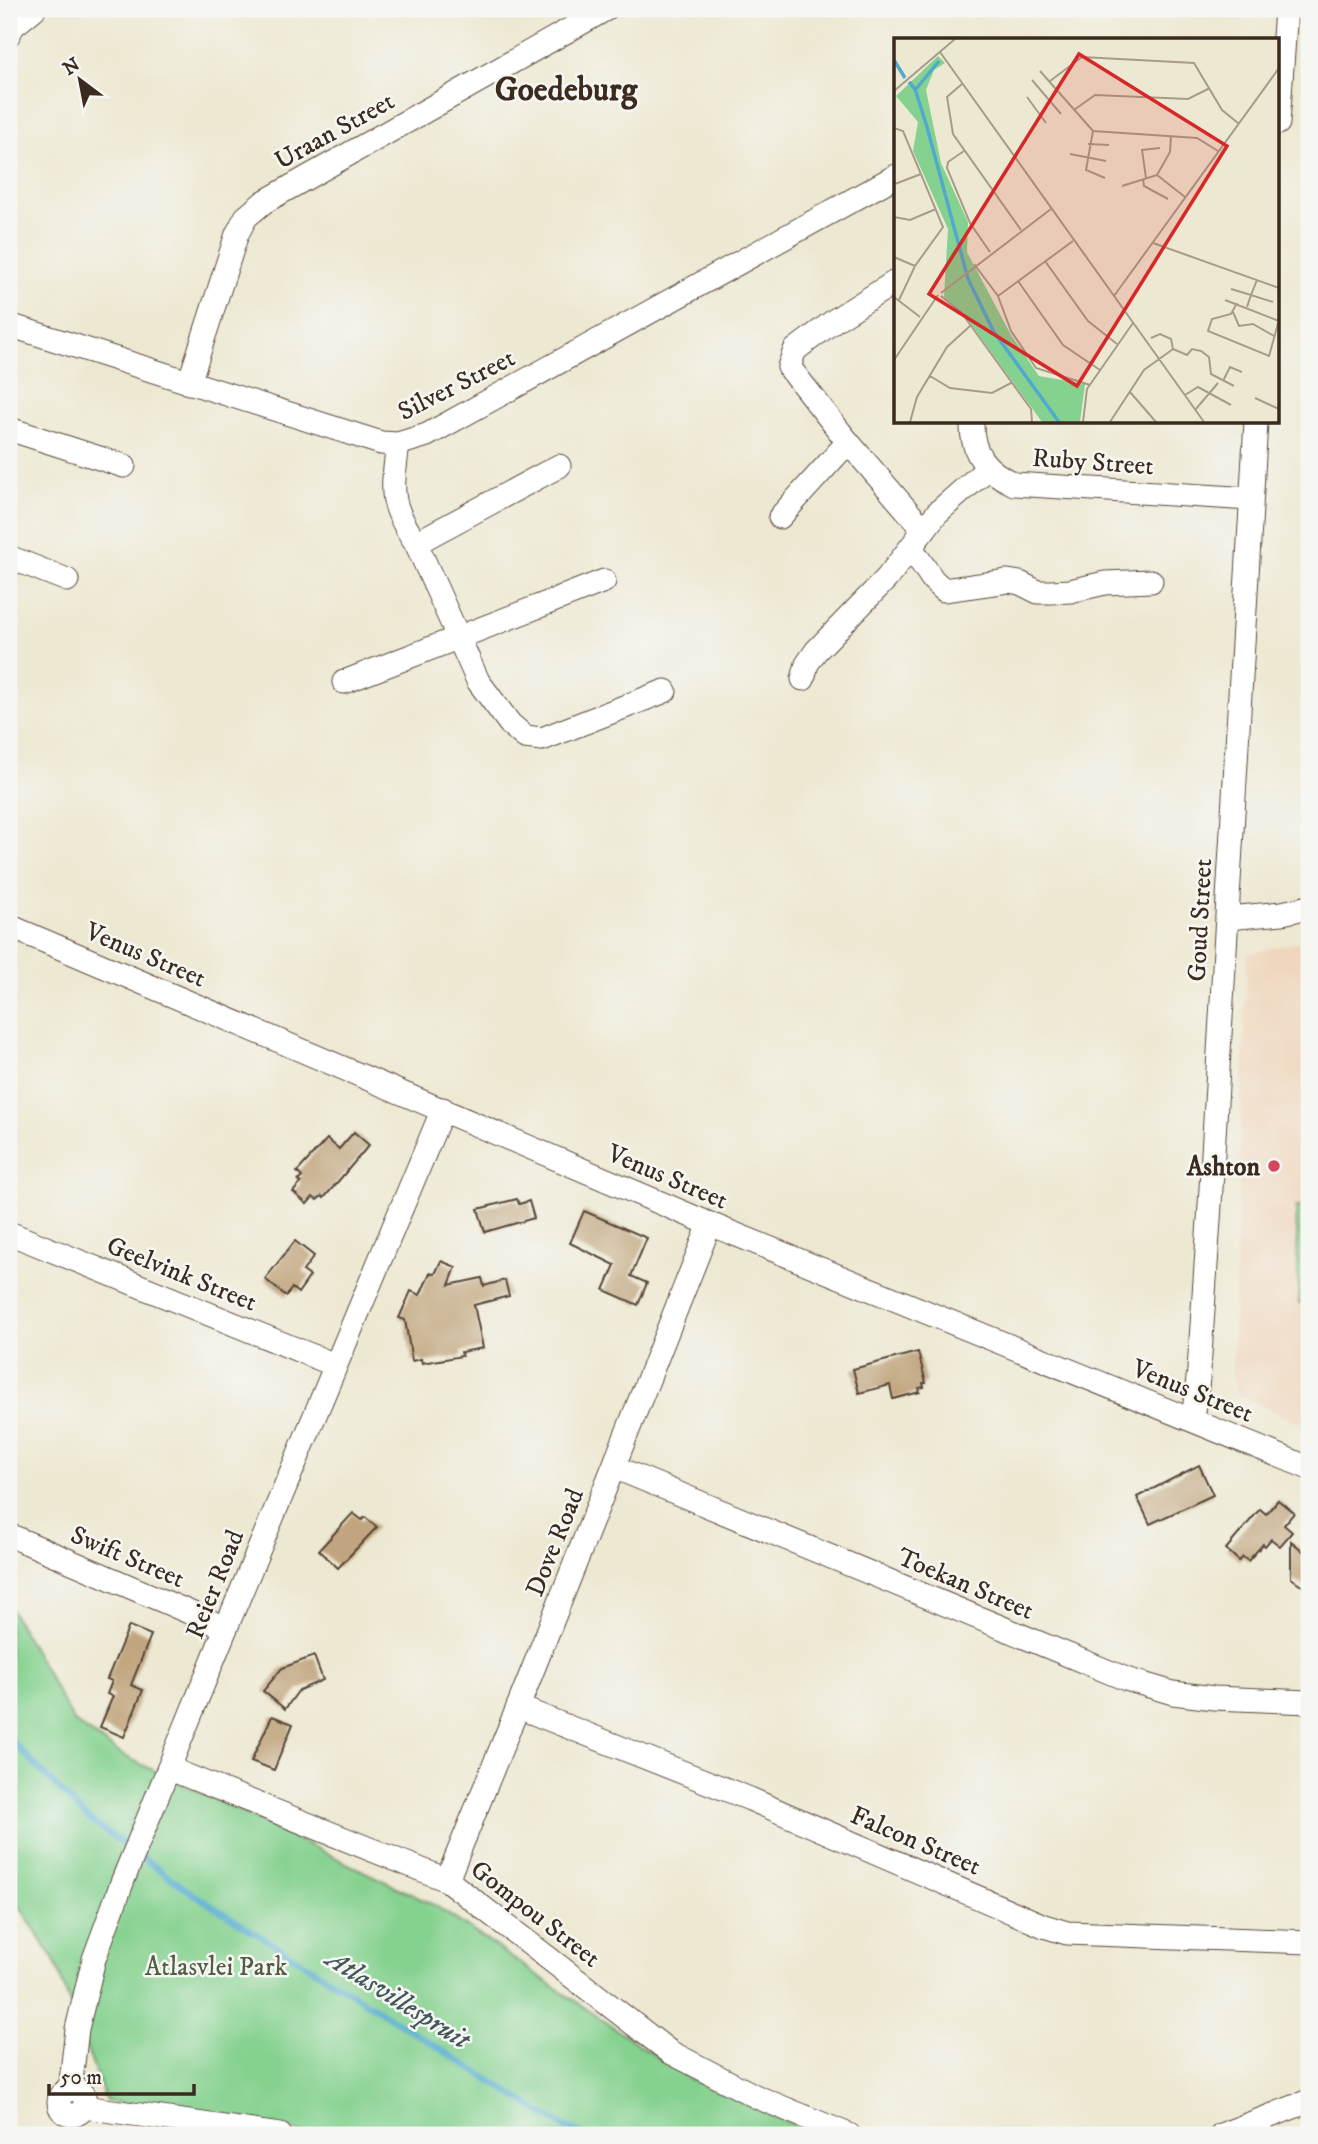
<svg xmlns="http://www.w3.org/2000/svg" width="1318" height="2144" font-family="'IM FELL DW Pica',serif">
<rect width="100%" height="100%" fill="#f6f6f2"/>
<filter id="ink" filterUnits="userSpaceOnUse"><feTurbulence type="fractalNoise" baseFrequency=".0143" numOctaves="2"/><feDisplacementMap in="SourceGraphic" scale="14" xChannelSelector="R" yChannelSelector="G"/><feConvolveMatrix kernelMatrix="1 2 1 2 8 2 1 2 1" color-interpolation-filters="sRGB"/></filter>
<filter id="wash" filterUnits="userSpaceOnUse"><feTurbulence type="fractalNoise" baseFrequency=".00686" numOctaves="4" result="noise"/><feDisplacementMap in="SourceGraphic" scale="28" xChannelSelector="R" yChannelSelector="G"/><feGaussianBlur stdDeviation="1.57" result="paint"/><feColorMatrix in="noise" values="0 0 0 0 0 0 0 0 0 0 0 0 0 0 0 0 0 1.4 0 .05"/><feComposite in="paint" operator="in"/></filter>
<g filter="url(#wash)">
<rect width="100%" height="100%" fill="#ede8d1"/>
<path fill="#efd6bc" d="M1309 939V1439L1299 1423 1238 1395 1232 1377 1247 954Z"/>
<g fill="#85d18f" stroke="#607e56" stroke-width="2">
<path d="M1296 1207H1309V1304H1299Z"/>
<path d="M9 1606 74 1722 122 1755 436 1906 688 2078 817 2135H306L290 2129 106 2101 54 1960 9 1889Z"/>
</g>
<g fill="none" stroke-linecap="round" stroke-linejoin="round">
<g stroke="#51aace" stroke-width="6">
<path d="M9 1738 87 1818 130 1849"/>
<path d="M139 1855 192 1893 566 2128 585 2135"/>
</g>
</g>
<g id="blocks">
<g fill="#c1a57e">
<path d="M354 1132 369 1145 324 1198 322 1196 317 1200 313 1197 307 1204 293 1192 301 1183 298 1181 302 1177 297 1172 327 1139 339 1149Z"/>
<path d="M517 1199 519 1204 529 1201 534 1218 485 1232 478 1209Z"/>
<path d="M584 1211 647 1238 631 1276 647 1283 638 1305 604 1290 615 1265 570 1243Z"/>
<path d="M295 1241 314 1256 303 1271 310 1276 298 1293 292 1288 286 1296 265 1279Z"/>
<path d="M441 1261 456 1267 449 1285 482 1278 484 1286 505 1280 509 1296 474 1305 483 1348 461 1352 462 1356 422 1363 421 1359 412 1361 405 1320 399 1318 411 1291 420 1295 430 1273 435 1274Z"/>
<path d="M918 1352 926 1383H923L924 1387 919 1388 920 1392 893 1399 890 1385 859 1393 853 1369Z"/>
<path d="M1199 1465 1213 1495 1150 1524 1137 1497Z"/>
<path d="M1278 1500 1294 1513 1284 1525 1292 1532 1280 1546 1271 1539 1265 1546 1263 1544 1248 1561 1243 1557 1239 1561 1226 1549 1260 1509 1266 1514Z"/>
<path d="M353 1513 362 1520 365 1517 377 1527 338 1568 319 1550Z"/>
<path d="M1291 1541 1309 1556V1590L1291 1578Z"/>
<path d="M129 1626 151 1635 131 1685 143 1690 124 1737 100 1727 113 1696 107 1694 112 1681 107 1679Z"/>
<path d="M314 1656 323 1680 299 1690 285 1709 263 1691 282 1668Z"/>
<path d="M272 1716 293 1724 274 1770 251 1761Z"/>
</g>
</g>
</g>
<g filter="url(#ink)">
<use href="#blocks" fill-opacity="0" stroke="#564639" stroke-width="2"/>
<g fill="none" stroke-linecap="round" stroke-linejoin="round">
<defs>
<g id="street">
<path d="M9 34 13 26 34 9"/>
<path d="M1278 123 1286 9"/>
<path d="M895 282 835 320 795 350 789 367 848 442 924 530"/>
<path d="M9 325 381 443 398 444 427 435 896 176"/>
<path d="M189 383 237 234 246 217 264 202 606 9"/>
<path d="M972 422C971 454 986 471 1014 484L1250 499"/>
<path d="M9 429 124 466"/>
<path d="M398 444C392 492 388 502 416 543L478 681 510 724 525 737 542 739 665 691"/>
<path d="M780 517 848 442"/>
<path d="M416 543 559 466"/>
<path d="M912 549 933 580 944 590 1008 581 1020 583 1038 592H1051L1070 591 1105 583 1151 581"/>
<path d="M9 557 67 580"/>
<path d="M803 679 807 664 816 651 887 578 937 513 987 469"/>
<path d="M344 682 604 581"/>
<path d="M1228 918 1282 913 1309 907"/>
<path d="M9 926 710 1224 1309 1468"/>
<path d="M9 1233 335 1365"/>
<path d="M1193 1420 1199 1370 1210 1205 1256 422"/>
<path d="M614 1467 1126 1679 1173 1693 1214 1698 1309 1702"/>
<path d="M9 1535 226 1628"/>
<path d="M518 1707 750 1799 1044 1926 1067 1933 1309 1942"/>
<path d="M170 1769 447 1880 670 2052 757 2097 849 2135"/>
<path d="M447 1880 518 1707 710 1224"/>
<circle cx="72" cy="2102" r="13"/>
<path d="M70 2090 77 2029 94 1959 123 1880 226 1628 443 1109"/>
<path d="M84 2107 280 2135"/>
<path d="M1221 2135 1309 2101"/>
</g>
</defs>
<use href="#street" stroke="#564639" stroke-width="25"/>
<use href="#street" stroke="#fff" stroke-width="23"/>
</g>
</g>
<circle fill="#d1495b" stroke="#f6f6f2" stroke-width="2.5" cx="1274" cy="1166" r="7"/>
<g text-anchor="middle" stroke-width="5" stroke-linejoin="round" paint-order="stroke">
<g font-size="26" fill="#3b2a1e" stroke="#f6f6f2">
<text transform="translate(334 130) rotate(-29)" y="9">Uraan Street</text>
<text transform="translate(456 384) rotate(-27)" y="9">Silver Street</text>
<text transform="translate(1093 461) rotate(4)" y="9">Ruby Street</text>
<text transform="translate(1199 920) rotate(-87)" y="9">Goud Street</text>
<text transform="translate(146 954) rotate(23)" y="9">Venus Street</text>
<text transform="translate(668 1176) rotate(23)" y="9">Venus Street</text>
<text transform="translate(182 1273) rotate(22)" y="9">Geelvink Street</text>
<text transform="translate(1193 1390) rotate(22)" y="9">Venus Street</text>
<text transform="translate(554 1542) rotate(-68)" y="9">Dove Road</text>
<text transform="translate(128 1556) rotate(23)" y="9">Swift Street</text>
<text transform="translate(966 1583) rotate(23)" y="9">Toekan Street</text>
<text transform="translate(214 1584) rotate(-68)" y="9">Reier Road</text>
<text transform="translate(916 1840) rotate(23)" y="9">Falcon Street</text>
<text transform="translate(536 1913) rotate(38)" y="9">Gompou Street</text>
</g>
<g font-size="26" font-weight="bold" fill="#3b2a1e" stroke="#f6f6f2" text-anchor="end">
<text x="1260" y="1175">Ashton</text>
</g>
<g font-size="26" fill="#515c40" stroke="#f6f6f2">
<text x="216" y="1975">Atlasvlei Park</text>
</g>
<g font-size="28" font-style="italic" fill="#43575c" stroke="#f6f6f2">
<text transform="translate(399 1998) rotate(32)" y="10">Atlasvillespruit</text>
</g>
<g font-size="33" font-weight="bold" fill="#3b2a1e" stroke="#f6f6f2">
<text x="566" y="100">Goedeburg</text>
</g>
</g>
<g transform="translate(894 38)">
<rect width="385" height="385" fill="#ede8d1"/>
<path d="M44 18 51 25 40 32 32 52 47 125 74 184 73 214 117 297 145 338 191 346 186 384H148L69 275 50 259 54 191 19 113 24 84 2 58Z" fill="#85d18f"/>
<path fill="none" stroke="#51aace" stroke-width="3.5" d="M0 22 11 40M15 44 21 51 33 89 74 241 100 294 165 384M22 51 45 23"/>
<path fill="none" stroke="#a69c89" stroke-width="2" d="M46 14 310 384M146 33 199 93 303 100 324 113M138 42 167 76M156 43 188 19 300 25 328 72 344 85M68 46 53 59 59 96 127 192M0 53 61 1M133 59 152 85M180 72 201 57 294 61 316 50M0 90 9 93 49 189 21 228 5 262M199 93 192 132 211 140M277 98 276 114 263 137 291 159M194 106 215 107M70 113 54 124 53 130 76 185 96 214M176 116 212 123M252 140 248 112 266 110M249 141 250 148 274 161M1 146 27 136M228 148 263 137M0 179 16 182 42 171M259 205 385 250M0 219 21 228M151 223 194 283 223 306M80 226 104 258 117 293 142 330 196 347M124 243 169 307 206 332M337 251 357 257 363 242M47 255 157 171M47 258 67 274 137 371 138 384M104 258 179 203M220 258 385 30M0 259 26 279M331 262 385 283M343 265 337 276 318 281 314 293 375 318 385 282M353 269 357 257 379 264M339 274 345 288 359 286 380 298M257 300 266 296 277 301 279 311M279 311 293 317 298 311 307 313 315 319 317 336 340 348M0 322 44 257M36 338 56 350 98 355 117 345M329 343 336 329 348 334M236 354 262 384M291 357 304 349 337 367M361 360 385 371M301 372 324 345M16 384 23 359 53 309 76 288M189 384 193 351 239 285M216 384 250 332 279 311"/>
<path fill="#d62828" fill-opacity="0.15" stroke="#d62828" stroke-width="3.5" d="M185 16 333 108 183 348 35 256Z"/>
<rect width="385" height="385" fill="none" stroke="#3b2a1e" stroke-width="3.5"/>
</g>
<rect width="1318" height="2144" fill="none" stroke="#f6f6f2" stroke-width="35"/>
<g transform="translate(80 80) rotate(328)" stroke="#f6f6f2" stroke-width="5" paint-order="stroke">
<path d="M0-5L12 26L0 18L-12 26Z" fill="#3b2a1e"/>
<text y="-10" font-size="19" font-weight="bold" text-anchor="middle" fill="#3b2a1e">N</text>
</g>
<path d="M49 2084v10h145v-10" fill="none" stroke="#3b2a1e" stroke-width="3.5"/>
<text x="60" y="2084" font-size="21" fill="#3b2a1e" stroke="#f6f6f2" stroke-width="5" paint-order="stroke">50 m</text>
</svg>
